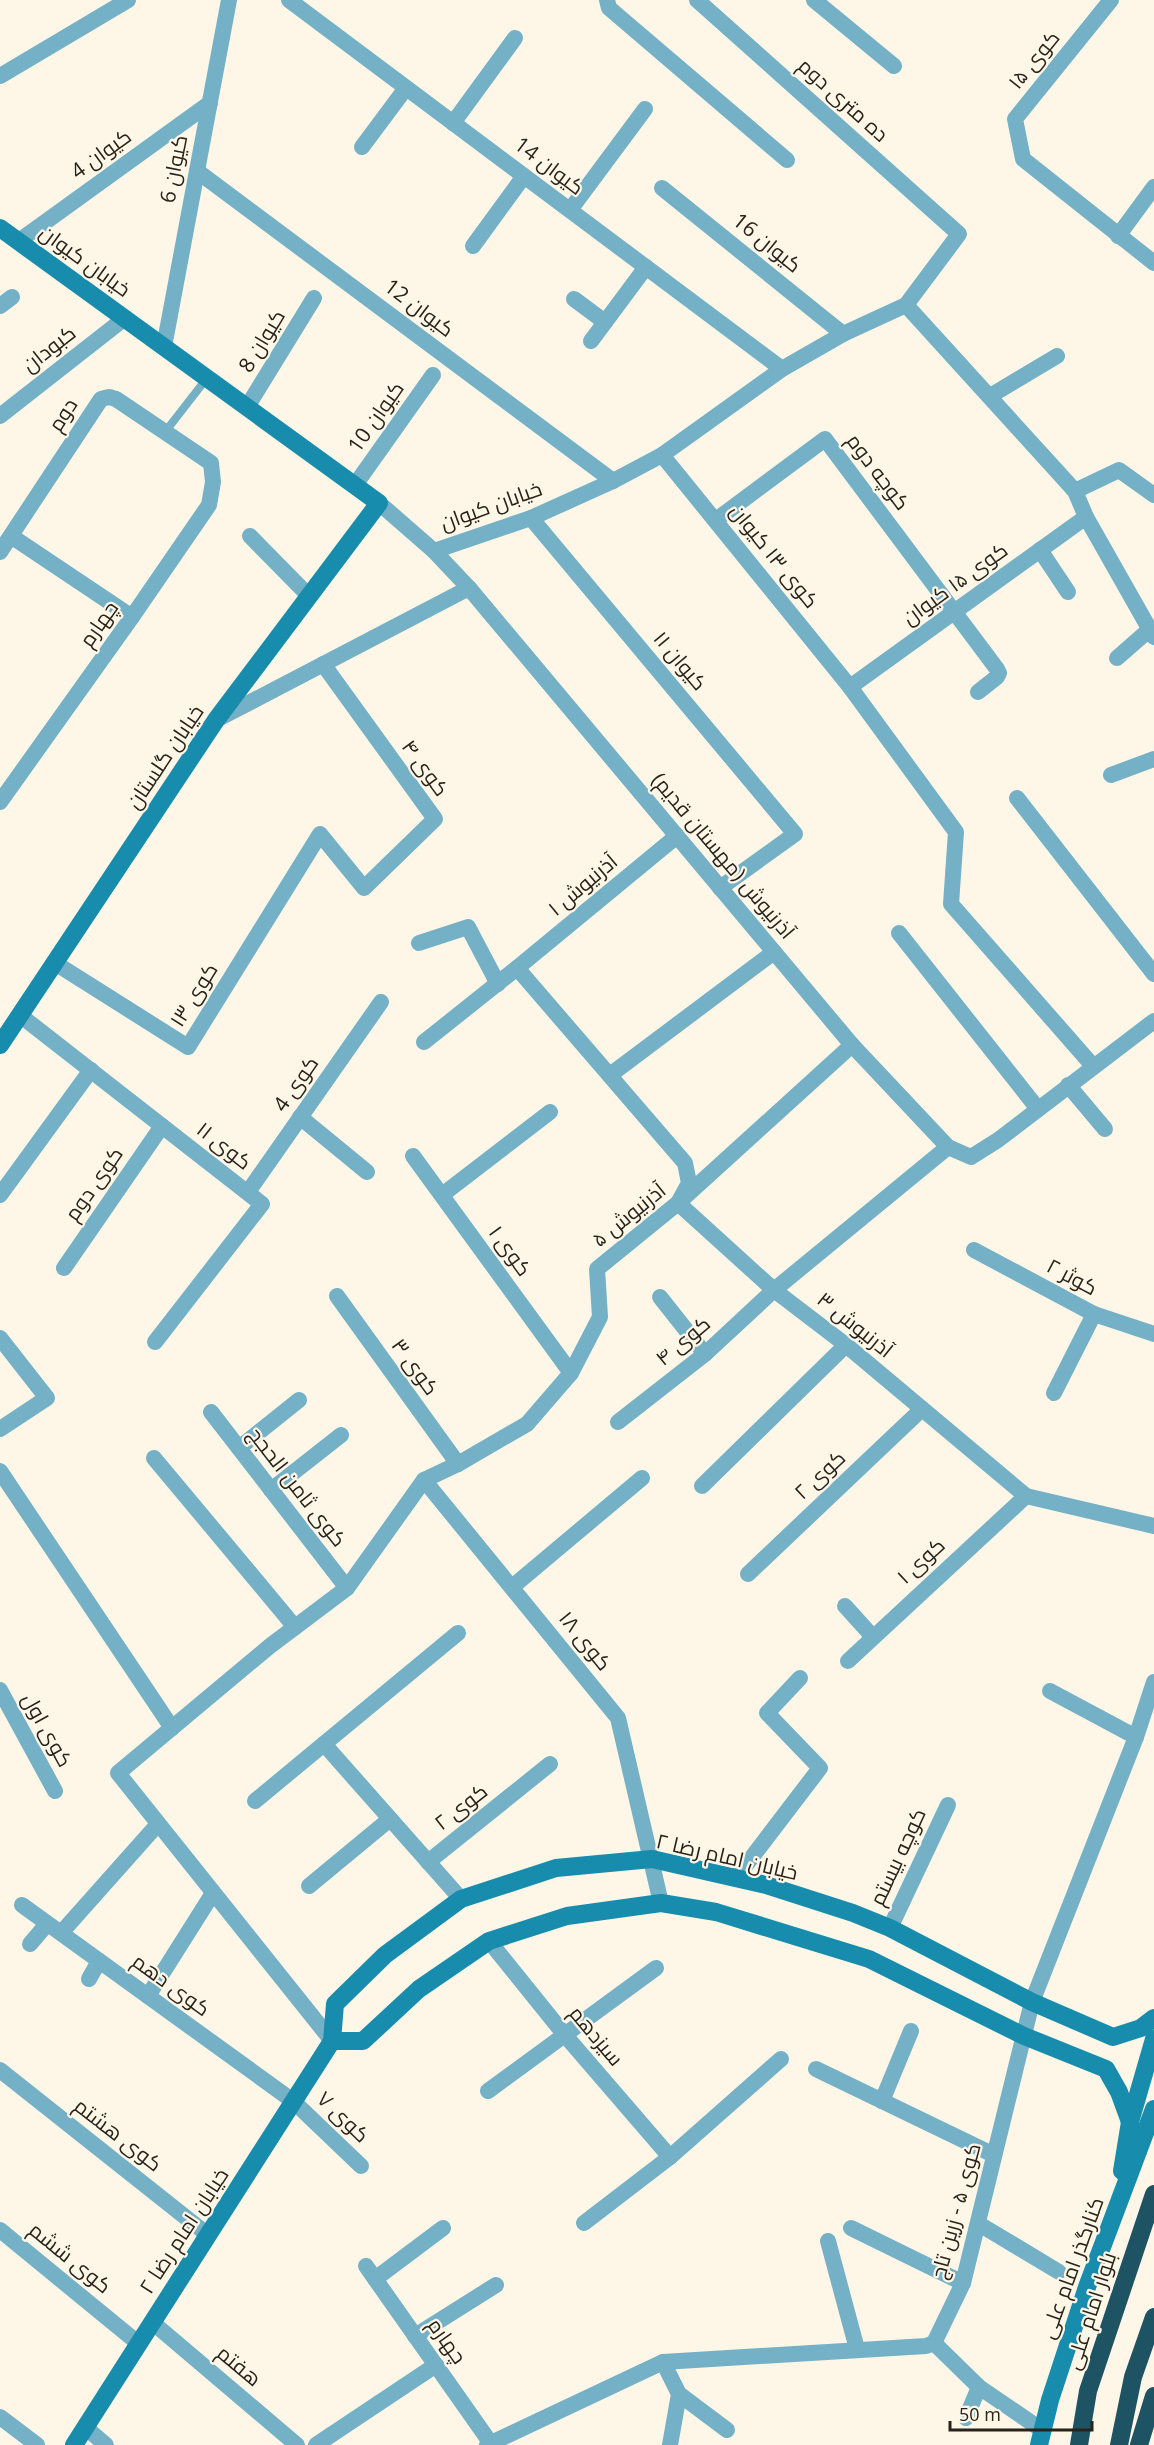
<svg xmlns="http://www.w3.org/2000/svg" width="1154" height="2445" font-family="'Open Sans',Cairo,sans-serif">
<rect width="100%" height="100%" fill="#fef7e8"/>
<g fill="none" stroke-linecap="round" stroke-linejoin="round">
<path stroke="#74b0c6" stroke-width="8" d="M165 432 207 378"/>
<g stroke="#74b0c6" stroke-width="16">
<path d="M289 0 782 369"/>
<path d="M607 0 609 8 787 160"/>
<path d="M814 0 894 66"/>
<path d="M1111 0 1015 119 1023 159 1154 263"/>
<path d="M0 76 128 0"/>
<path d="M453 123 515 38"/>
<path d="M362 147 406 88"/>
<path d="M197 171 613 481"/>
<path d="M662 188 843 334"/>
<path d="M570 210 645 109"/>
<path d="M1118 236 1154 187"/>
<path d="M19 241 210 103"/>
<path d="M473 246 524 176"/>
<path d="M574 299 605 322"/>
<path d="M906 305 1075 491 1086 517 1154 637"/>
<path d="M0 306 12 297"/>
<path d="M591 341 646 267"/>
<path d="M164 347 229 0"/>
<path d="M990 396 1057 356"/>
<path d="M247 407 314 298"/>
<path d="M0 416 125 318"/>
<path d="M662 455 850 687 956 832 951 904 1093 1066"/>
<path d="M355 485 433 375"/>
<path d="M1075 491 1119 470 1154 495"/>
<path d="M379 503 434 551 531 518 613 481 662 455 782 369 843 334 906 305 959 234 697 0"/>
<path d="M531 518 795 834 720 888"/>
<path d="M716 520 825 439 997 669 999 673 997 677 978 692"/>
<path d="M11 536 132 617"/>
<path d="M250 536 309 596"/>
<path d="M1040 550 1068 592"/>
<path d="M434 551 469 588 852 1045 948 1147 971 1157 998 1140 1154 1021"/>
<path d="M0 552 101 399 109 397 116 399 211 463 213 482 209 505 132 617 0 802"/>
<path d="M1117 658 1150 629"/>
<path d="M850 687 1086 517"/>
<path d="M216 720 469 588"/>
<path d="M1111 775 1154 759"/>
<path d="M1017 798 1154 974"/>
<path d="M899 933 1038 1109"/>
<path d="M419 943 468 927 498 984"/>
<path d="M55 963 188 1047 320 834 364 888 435 819 323 664"/>
<path d="M517 968 685 1163 689 1183 678 1203 774 1290 846 1345 1026 1496 1154 1526"/>
<path d="M21 1016 262 1204 155 1342"/>
<path d="M424 1042 517 968 677 836"/>
<path d="M610 1075 774 952"/>
<path d="M1068 1085 1105 1129"/>
<path d="M300 1117 367 1172"/>
<path d="M413 1156 571 1373"/>
<path d="M248 1192 381 1002"/>
<path d="M0 1195 91 1070"/>
<path d="M442 1195 550 1112"/>
<path d="M974 1250 1094 1314 1154 1334"/>
<path d="M64 1268 162 1126"/>
<path d="M337 1296 458 1464"/>
<path d="M660 1297 705 1354"/>
<path d="M0 1338 47 1398 0 1429"/>
<path d="M1054 1393 1094 1314"/>
<path d="M211 1412 347 1588"/>
<path d="M618 1422 705 1354 774 1290 948 1147"/>
<path d="M239 1448 299 1400"/>
<path d="M154 1458 295 1627"/>
<path d="M0 1471 172 1728"/>
<path d="M424 1480 618 1718 661 1903"/>
<path d="M702 1486 846 1345"/>
<path d="M271 1490 341 1435"/>
<path d="M748 1574 922 1409"/>
<path d="M512 1587 642 1478"/>
<path d="M845 1606 873 1637"/>
<path d="M848 1661 1026 1496"/>
<path d="M0 1690 55 1791"/>
<path d="M1050 1691 1136 1737"/>
<path d="M324 1744 461 1899"/>
<path d="M255 1801 458 1633"/>
<path d="M428 1862 550 1764"/>
<path d="M736 1878 820 1768 767 1713 800 1678"/>
<path d="M309 1886 390 1819"/>
<path d="M22 1905 293 2101 361 2166"/>
<path d="M890 1928 948 1805"/>
<path d="M61 1933 158 1824"/>
<path d="M489 1941 564 2034 670 2157"/>
<path d="M30 1944 47 1924"/>
<path d="M89 1979 99 1961"/>
<path d="M148 1996 213 1893"/>
<path d="M332 2041 118 1773 270 1646 347 1588 424 1480 458 1464 527 1424 571 1373 600 1317 597 1269 678 1203 852 1045"/>
<path d="M816 2069 994 2155"/>
<path d="M0 2070 208 2235"/>
<path d="M488 2091 656 1968"/>
<path d="M882 2101 911 2031"/>
<path d="M584 2223 670 2157 781 2059"/>
<path d="M979 2224 1059 2272"/>
<path d="M851 2228 963 2283"/>
<path d="M0 2230 138 2343"/>
<path d="M828 2241 857 2349"/>
<path d="M366 2266 492 2445"/>
<path d="M375 2279 443 2228"/>
<path d="M152 2322 297 2445"/>
<path d="M415 2336 496 2285"/>
<path d="M934 2343 979 2387 1042 2430"/>
<path d="M663 2362 679 2394 670 2445"/>
<path d="M679 2394 727 2430"/>
<path d="M0 2417 37 2445"/>
<path d="M966 2418 979 2387"/>
<path d="M85 2427 106 2445"/>
<path d="M316 2445 436 2365"/>
<path d="M487 2445 663 2362 926 2346 934 2343 963 2283 1032 2002 1136 1737 1154 1682"/>
</g>
<g stroke="#178cad" stroke-width="18">
<path d="M0 228 379 503 216 720 0 1045"/>
<path d="M332 2041H363L419 1989 489 1941 567 1916 661 1903 716 1912 869 1959 1024 2036 1106 2069 1119 2092 1130 2122"/>
<path d="M1122 2171 1130 2122 1154 2039"/>
<path d="M74 2445 332 2041 335 2004 385 1955 461 1899 556 1868 652 1859 766 1885 853 1913 890 1928 1032 2002 1113 2037 1141 2028 1154 2018"/>
<path d="M1039 2445 1050 2400 1087 2287 1154 2109"/>
</g>
<g stroke="#1e5364" stroke-width="18">
<path d="M1079 2445 1088 2391 1154 2194"/>
<path d="M1119 2445 1133 2377 1154 2317"/>
<path d="M1139 2445 1154 2396"/>
</g>
</g>
<g text-anchor="middle" stroke-width="4.5" stroke-linejoin="round" paint-order="stroke">
<g font-size="21" fill="#28231a" stroke="#fef7e8">
<text transform="translate(1034 60) rotate(-51)" y="7">کوی ۱۵</text>
<text transform="translate(843 100) rotate(42)" y="7">ده متری دوم</text>
<text transform="translate(101 154) rotate(-36)" y="7">کیوان 4</text>
<text transform="translate(549 166) rotate(37)" y="7">کیوان 14</text>
<text transform="translate(174 169) rotate(-79)" y="7">کیوان 6</text>
<text transform="translate(767 243) rotate(39)" y="7">کیوان 16</text>
<text transform="translate(85 261) rotate(36)" y="7">خیابان کیوان</text>
<text transform="translate(419 308) rotate(37)" y="7">کیوان 12</text>
<text transform="translate(262 341) rotate(-59)" y="7">کیوان 8</text>
<text transform="translate(49 349) rotate(-38)" y="7">کبودان</text>
<text transform="translate(63 415) rotate(-57)" y="7">دوم</text>
<text transform="translate(376 417) rotate(-55)" y="7">کیوان 10</text>
<text transform="translate(878 472) rotate(53)" y="7">کوچه دوم</text>
<text transform="translate(491 506) rotate(-20)" y="7">خیابان کیوان</text>
<text transform="translate(774 556) rotate(51)" y="7">کوی ۱۳ کیوان</text>
<text transform="translate(955 584) rotate(-36)" y="7">کوی ۱۵ کیوان</text>
<text transform="translate(99 624) rotate(-55)" y="7">چهارم</text>
<text transform="translate(680 661) rotate(50)" y="7">کیوان ۱۱</text>
<text transform="translate(165 757) rotate(-56)" y="7">خیابان گلستان</text>
<text transform="translate(425 768) rotate(54)" y="7">کوی ۴</text>
<text transform="translate(723 856) rotate(50)" y="7">آذرنیوش (مهستان قدیم)</text>
<text transform="translate(583 885) rotate(-40)" y="7">آذرنیوش ۱</text>
<text transform="translate(194 995) rotate(-58)" y="7">کوی ۱۳</text>
<text transform="translate(296 1084) rotate(-55)" y="7">کوی 4</text>
<text transform="translate(224 1146) rotate(38)" y="7">کوی ۱۱</text>
<text transform="translate(94 1184) rotate(-55)" y="7">کوی دوم</text>
<text transform="translate(629 1215) rotate(-39)" y="7">آذرنیوش ۵</text>
<text transform="translate(510 1251) rotate(54)" y="7">کوی ۱</text>
<text transform="translate(1072 1277) rotate(28)" y="7">کوثر ۲</text>
<text transform="translate(855 1325) rotate(39)" y="7">آذرنیوش ۳</text>
<text transform="translate(683 1341) rotate(-40)" y="7">کوی ۴</text>
<text transform="translate(415 1367) rotate(54)" y="7">کوی ۳</text>
<text transform="translate(820 1475) rotate(-43)" y="7">کوی ۲</text>
<text transform="translate(297 1487) rotate(52)" y="7">کوی ثامن الحجج</text>
<text transform="translate(921 1561) rotate(-43)" y="7">کوی ۱</text>
<text transform="translate(585 1641) rotate(51)" y="7">کوی ۱۸</text>
<text transform="translate(47 1730) rotate(61)" y="7">کوی اول</text>
<text transform="translate(461 1807) rotate(-38)" y="7">کوی ۲</text>
<text transform="translate(727 1857) rotate(13)" y="7">خیابان امام رضا ۲</text>
<text transform="translate(898 1857) rotate(-65)" y="7">کوچه بیستم</text>
<text transform="translate(171 1985) rotate(36)" y="7">کوی دهم</text>
<text transform="translate(596 2036) rotate(50)" y="7">سیزدهم</text>
<text transform="translate(343 2117) rotate(44)" y="7">کوی ۷</text>
<text transform="translate(118 2135) rotate(38)" y="7">کوی هشتم</text>
<text transform="translate(956 2211) rotate(-75)" y="7">کوی ۵ - زرین تاج</text>
<text transform="translate(184 2231) rotate(-57)" y="7">خیابان امام رضا ۲</text>
<text transform="translate(70 2258) rotate(39)" y="7">کوی ششم</text>
<text transform="translate(1072 2268) rotate(-70)" y="7">کنارگذر امام علی</text>
<text transform="translate(1091 2311) rotate(-72)" y="7">بلوار امام علی</text>
<text transform="translate(447 2341) rotate(55)" y="7">چهارم</text>
<text transform="translate(239 2366) rotate(40)" y="7">هفتم</text>
</g>
</g>
<path d="M950 2421v9h142v-9" fill="none" stroke="#28231a" stroke-width="3"/>
<text x="959" y="2421" font-size="18" fill="#28231a" stroke="#fef7e8" stroke-width="4.5" paint-order="stroke">50 m</text>
</svg>
